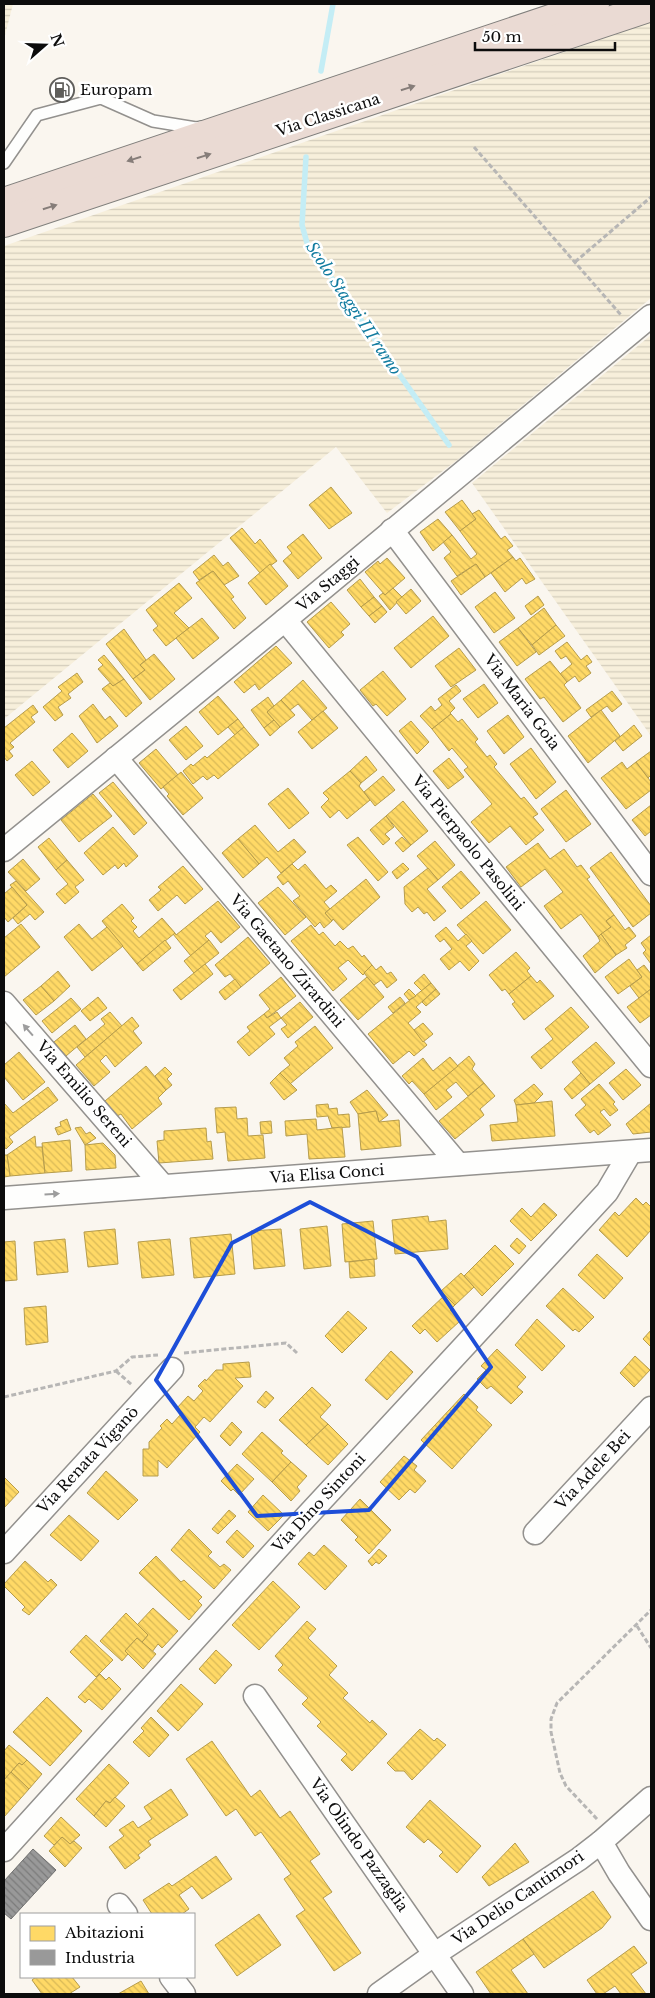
<svg xmlns="http://www.w3.org/2000/svg" width="655" height="1998" font-family="'Libre Baskerville',serif">
<defs>
<pattern id="farmland-rules" width="6" height="5" patternUnits="userSpaceOnUse" patternTransform="scale(1.25)"><rect width="6" height="5" fill="#f7efdb"/><path d="M0 2.5h6" fill="none" stroke="#d3ccbb"/></pattern>
<pattern id="homes-back-hatch" width="6" height="6" patternUnits="userSpaceOnUse" patternTransform="scale(1.25)"><rect width="6" height="6" fill="#ffd966"/><path d="M-1 5l2 2M0 0l6 6M5-1l2 2" fill="none" stroke="#d9b957"/></pattern>
<pattern id="industry-back-hatch" width="6" height="6" patternUnits="userSpaceOnUse" patternTransform="scale(1.25)"><rect width="6" height="6" fill="#999"/><path d="M-1 5l2 2M0 0l6 6M5-1l2 2" fill="none" stroke="#7b7b7b"/></pattern>
</defs>
<rect width="100%" height="100%" fill="#faf6ef"/>
<g fill="url(#farmland-rules)">
<path d="M4 4H13L4 39Z"/>
<path d="M651 22V298L456 461 387 513 336 447 4 719V246Z"/>
<path d="M651 335V736L472 483Z"/>
</g>
<g fill="url(#homes-back-hatch)" stroke="#b69c4b">
<path d="M331 487 352 513 329 529 309 505Z"/>
<path d="M462 500 476 519 460 531 445 512Z"/>
<path d="M479 510 501 539 505 536 513 546 507 550 513 557 485 577 476 564 457 576 444 558 451 552 443 542 452 535 471 559 477 554 460 531 476 519 472 514Z"/>
<path d="M438 519 452 535 433 551 420 532Z"/>
<path d="M242 528 255 544 260 539 277 561 260 573 230 538Z"/>
<path d="M303 534 322 558 298 579 283 561 292 553 287 547Z"/>
<path d="M214 555 223 566 228 562 239 576 224 585 213 571 199 580 193 572Z"/>
<path d="M513 557 516 561 520 558 535 579 526 584 522 578 505 592 491 573Z"/>
<path d="M387 558 405 578 385 595 365 572 378 561 380 564Z"/>
<path d="M270 564 288 586 266 605 248 583Z"/>
<path d="M476 564 485 577 461 595 451 581Z"/>
<path d="M213 571 234 597 231 599 246 618 234 629 196 583Z"/>
<path d="M360 579 374 597 361 607 347 590Z"/>
<path d="M179 583 192 598 174 613 189 628 166 646 153 630 158 626 146 610Z"/>
<path d="M393 588 402 597 390 610 379 596 383 593 385 595Z"/>
<path d="M411 589 421 601 406 614 396 602Z"/>
<path d="M495 592 515 618 494 633 475 607Z"/>
<path d="M538 596 544 605 531 615 525 606Z"/>
<path d="M374 597 382 606 369 616 361 607Z"/>
<path d="M331 602 350 624 341 632 344 635 329 648 307 622Z"/>
<path d="M382 606 387 612 375 623 369 616Z"/>
<path d="M544 608 556 625 532 645 518 628Z"/>
<path d="M433 616 449 636 411 668 394 648Z"/>
<path d="M202 618 219 638 193 659 176 638Z"/>
<path d="M556 625 565 636 539 655 532 645Z"/>
<path d="M518 628 536 652 517 666 499 642Z"/>
<path d="M124 629 146 660 140 665 145 670 133 679 106 644Z"/>
<path d="M567 642 581 660 587 655 592 662 586 666 591 673 579 682 575 676 567 682 560 674 572 664 566 656 561 659 555 651Z"/>
<path d="M276 646 292 663 259 690 255 684 244 693 234 682Z"/>
<path d="M459 648 476 670 451 687 435 666Z"/>
<path d="M154 654 175 679 150 700 133 679 145 670 140 665Z"/>
<path d="M104 655 124 679 113 686 98 669 103 665 98 660Z"/>
<path d="M550 661 567 682 564 685 581 708 563 722 544 697 540 699 525 679Z"/>
<path d="M383 671 406 699 387 716 376 704 373 706 360 690Z"/>
<path d="M77 673 83 682 68 694 71 698 58 707 63 715 55 721 43 707 62 691 58 687Z"/>
<path d="M124 679 142 703 126 717 102 689 110 683 113 686Z"/>
<path d="M303 680 327 708 312 720 298 704 290 710 281 700Z"/>
<path d="M484 684 498 703 478 718 463 699Z"/>
<path d="M456 685 461 691 449 701 455 708 450 713 451 714 432 729 420 716 431 706 435 711 442 705 438 699Z"/>
<path d="M612 691 622 704 612 712 607 706 591 717 586 710Z"/>
<path d="M218 696 238 719 218 735 199 712Z"/>
<path d="M268 697 274 706 267 712 274 720 264 728 251 710Z"/>
<path d="M281 700 295 715 280 727 267 712Z"/>
<path d="M93 704 105 720 110 716 118 726 97 743 79 716Z"/>
<path d="M33 705 38 712 31 717 35 722 10 743 14 747 9 751 13 756 7 761 4 757V728Z"/>
<path d="M601 710 620 736 588 763 568 736Z"/>
<path d="M323 711 338 728 312 749 298 732Z"/>
<path d="M451 714 458 722 462 719 478 739 475 742 487 757 490 755 497 764 494 767 521 799 524 797 538 814 533 817 544 830 526 845 510 826 489 843 471 822 492 804 464 770 468 767 452 748 449 751 432 729Z"/>
<path d="M508 715 524 737 504 754 487 731Z"/>
<path d="M238 719 244 727 235 735 228 727Z"/>
<path d="M274 720 280 727 270 736 264 728Z"/>
<path d="M411 721 429 742 417 754 399 731Z"/>
<path d="M634 725 642 736 623 751 615 741Z"/>
<path d="M186 726 203 746 186 760 169 740Z"/>
<path d="M244 727 259 745 218 779 214 775 207 780 203 776 193 784 183 771 191 764 193 766 205 756 207 758Z"/>
<path d="M72 733 88 751 68 768 53 750Z"/>
<path d="M531 748 556 782 536 799 510 764Z"/>
<path d="M156 749 178 775 161 789 139 763Z"/>
<path d="M651 751V775L648 778 636 762Z"/>
<path d="M366 756 377 770 361 783 350 771Z"/>
<path d="M449 758 464 777 448 789 433 771Z"/>
<path d="M32 761 50 782 33 796 15 775Z"/>
<path d="M622 762 627 769 636 762 651 782V790L626 809 601 778Z"/>
<path d="M350 771 361 783 359 786 370 800 347 819 339 810 330 818 321 807 329 799 323 793Z"/>
<path d="M181 772 203 798 183 815 167 796 169 794 163 787Z"/>
<path d="M383 776 395 790 375 806 364 792Z"/>
<path d="M113 782 147 823 134 835 99 793Z"/>
<path d="M288 788 309 813 289 829 268 804Z"/>
<path d="M566 790 591 824 566 842 541 809Z"/>
<path d="M93 794 112 816 79 842 61 820Z"/>
<path d="M403 801 428 831 411 845 386 816Z"/>
<path d="M651 805V831L645 836 632 820Z"/>
<path d="M386 816 394 827 385 834 390 839 383 845 370 830Z"/>
<path d="M255 825 278 852 294 839 306 852 281 873 267 857 259 864 238 839Z"/>
<path d="M113 827 138 856 126 867 124 863 118 869 115 865 103 875 84 853Z"/>
<path d="M358 837 388 872 378 881 347 845Z"/>
<path d="M402 837 411 845 403 852 395 843Z"/>
<path d="M49 838 67 860 56 870 38 847Z"/>
<path d="M238 839 259 864 243 878 222 853Z"/>
<path d="M435 841 455 865 438 880 417 856Z"/>
<path d="M538 843 550 859 564 849 577 867 581 865 590 877 587 879 614 915 606 921 611 927 598 937 581 914 561 929 544 906 563 892 545 869 521 887 506 867Z"/>
<path d="M611 852 651 906V913L633 927 590 868Z"/>
<path d="M23 859 40 879 26 891 8 872Z"/>
<path d="M67 860 84 880 75 887 79 892 65 904 56 894 68 884 56 870Z"/>
<path d="M403 863 409 869 397 879 392 872Z"/>
<path d="M292 864 298 870 305 864 326 889 331 885 337 891 324 902 330 909 325 913 332 921 324 928 320 922 315 927 293 901 300 896 288 881 283 885 277 877Z"/>
<path d="M183 866 203 889 185 904 177 895 158 911 149 900 161 890 158 887Z"/>
<path d="M428 868 438 880 427 889 446 911 434 921 427 912 424 914 418 907 412 912 405 904 404 887Z"/>
<path d="M461 871 480 893 461 909 442 887Z"/>
<path d="M366 879 380 897 343 930 333 919 332 921 325 913Z"/>
<path d="M16 881 44 912 35 920 30 914 18 924 13 918 27 905 10 885Z"/>
<path d="M12 887 27 905 8 922 4 917V894Z"/>
<path d="M278 887 306 917 285 935 258 903Z"/>
<path d="M218 901 240 927 221 943 211 931 205 936 209 940 191 956 173 934 175 933 176 935Z"/>
<path d="M486 901 511 930 483 954 457 925Z"/>
<path d="M122 904 134 918 131 921 137 927 133 931 139 938 162 918 175 933 137 964 102 921Z"/>
<path d="M614 915 625 930 629 927 636 936 625 945 627 948 616 955 601 934 611 927 606 921Z"/>
<path d="M21 924 40 947 4 977V938Z"/>
<path d="M79 924 92 939 107 927 123 946 92 971 64 937Z"/>
<path d="M311 925 319 935 323 932 335 946 340 941 348 949 353 946 362 957 364 955 372 965 363 975 348 960 338 968 347 979 333 991 291 941Z"/>
<path d="M446 927 458 941 466 934 472 941 466 946 479 961 469 971 460 961 449 970 440 959 452 949 444 939 440 942 435 936Z"/>
<path d="M601 934 616 955 595 973 583 956 600 941 598 937Z"/>
<path d="M651 935V964L643 953 646 950 641 943Z"/>
<path d="M248 937 270 963 241 987 230 974 225 977 215 965Z"/>
<path d="M165 940 171 948 143 971 137 964Z"/>
<path d="M209 940 219 953 194 973 184 961Z"/>
<path d="M516 952 530 968 527 971 531 976 509 994 505 989 502 991 489 975Z"/>
<path d="M629 959 642 977 618 994 605 977Z"/>
<path d="M205 964 213 974 181 1000 173 990Z"/>
<path d="M372 965 376 970 381 966 387 974 391 972 397 980 387 988 381 980 374 985 364 973Z"/>
<path d="M644 965 651 974V989L639 998 630 986 642 977 637 970Z"/>
<path d="M58 971 70 986 54 1001 41 986Z"/>
<path d="M424 974 431 983 422 991 414 983Z"/>
<path d="M531 976 537 983 540 980 554 996 524 1020 512 1004 515 1002 509 994Z"/>
<path d="M281 977 296 996 267 1018 264 1014 270 1009 259 995Z"/>
<path d="M367 977 384 997 358 1020 340 1000Z"/>
<path d="M235 979 241 987 225 1000 219 992Z"/>
<path d="M431 983 436 989 416 1007 421 1012 408 1023 427 1045 414 1056 409 1051 393 1064 368 1034Z"/>
<path d="M41 986 54 1001 36 1015 23 1000Z"/>
<path d="M409 989 416 996 409 1000 404 994Z"/>
<path d="M436 989 440 994 426 1006 422 1002Z"/>
<path d="M651 989V1015L640 1023 627 1007Z"/>
<path d="M98 997 107 1008 90 1021 81 1011Z"/>
<path d="M400 997 405 1003 393 1013 388 1007Z"/>
<path d="M71 998 81 1009 52 1033 42 1021Z"/>
<path d="M300 1002 313 1017 288 1038 281 1029 287 1025 281 1018Z"/>
<path d="M571 1007 589 1027 541 1069 531 1057 553 1039 545 1029Z"/>
<path d="M110 1012 122 1026 85 1057 77 1047 105 1024 101 1019Z"/>
<path d="M277 1012 281 1018 269 1027 275 1034 249 1056 237 1042 250 1031 247 1027 264 1014 267 1018Z"/>
<path d="M132 1017 139 1026 133 1031 142 1043 115 1067 106 1055 100 1061 110 1072 94 1086 76 1065Z"/>
<path d="M423 1023 433 1034 423 1042 414 1030Z"/>
<path d="M75 1025 86 1039 66 1056 54 1042Z"/>
<path d="M315 1026 333 1048 290 1084 280 1073 290 1065 284 1058 298 1046 295 1042Z"/>
<path d="M596 1042 615 1063 590 1084 572 1062Z"/>
<path d="M19 1052 45 1082 23 1100 4 1077V1065Z"/>
<path d="M469 1056 475 1064 472 1069 484 1083 468 1096 456 1082 446 1090 452 1097 436 1110 424 1094Z"/>
<path d="M450 1057 458 1066 424 1094 412 1081 409 1084 402 1076 423 1058 433 1071Z"/>
<path d="M146 1066 166 1090 158 1098 162 1104 132 1129 121 1114 117 1116 105 1101Z"/>
<path d="M165 1067 172 1074 167 1079 172 1085 166 1090 155 1076Z"/>
<path d="M626 1069 641 1085 623 1100 609 1083Z"/>
<path d="M280 1073 297 1090 284 1100 270 1083Z"/>
<path d="M581 1073 590 1084 572 1099 564 1089Z"/>
<path d="M484 1083 495 1096 480 1109 484 1115 455 1139 439 1121Z"/>
<path d="M534 1084 543 1094 534 1103 516 1105 514 1100Z"/>
<path d="M599 1084 615 1102 613 1104 618 1110 610 1116 604 1109 600 1112 611 1125 598 1135 594 1130 590 1133 575 1115 586 1105 581 1099Z"/>
<path d="M48 1087 58 1100 9 1137 13 1142 6 1149 4 1146V1103L13 1113Z"/>
<path d="M367 1090 388 1115 379 1122 376 1111 358 1114 350 1102Z"/>
<path d="M552 1101 555 1136 492 1141 490 1125 518 1122 516 1105Z"/>
<path d="M651 1103V1132L633 1134 626 1124Z"/>
<path d="M328 1104 329 1109 337 1108 338 1115 349 1114 350 1127 332 1128 328 1116 317 1117 316 1105Z"/>
<path d="M236 1107 237 1119 247 1118 248 1136 263 1135 265 1158 228 1161 225 1132 217 1133 215 1108Z"/>
<path d="M376 1111 379 1122 399 1120 401 1146 361 1150 358 1114Z"/>
<path d="M67 1119 71 1130 58 1135 55 1128 61 1126 60 1122Z"/>
<path d="M316 1119 317 1130 342 1127 345 1157 309 1159 307 1134 286 1136 285 1121Z"/>
<path d="M271 1121 272 1133 261 1134 260 1122Z"/>
<path d="M81 1127 86 1134 90 1132 96 1138 85 1145 75 1128Z"/>
<path d="M206 1128 207 1142 211 1141 213 1159 159 1163 157 1141 164 1140V1131Z"/>
<path d="M35 1136 36 1147H42L45 1173 10 1176 7 1155Z"/>
<path d="M70 1140 72 1171 45 1173 42 1143Z"/>
<path d="M103 1143 115 1155 116 1168 86 1170 85 1145Z"/>
<path d="M4 1155H7L10 1176 4 1177Z"/>
<path d="M636 1198 643 1205 646 1202 651 1207V1230L627 1257 599 1230 615 1212 619 1216Z"/>
<path d="M544 1203 557 1215 531 1241 510 1221 522 1208 531 1217Z"/>
<path d="M428 1216 429 1222 446 1220 448 1249 395 1254 392 1220Z"/>
<path d="M373 1221 377 1259 345 1262 342 1224Z"/>
<path d="M327 1226 331 1266 304 1269 300 1229Z"/>
<path d="M115 1229 118 1264 88 1267 84 1232Z"/>
<path d="M281 1229 285 1266 254 1269 251 1231Z"/>
<path d="M231 1234 235 1274 194 1278 190 1238Z"/>
<path d="M517 1238 526 1246 519 1254 510 1246Z"/>
<path d="M65 1239 68 1272 37 1275 34 1242Z"/>
<path d="M170 1239 174 1275 142 1278 138 1242Z"/>
<path d="M15 1241 17 1280 4 1281V1242Z"/>
<path d="M495 1245 514 1264 482 1296 464 1276Z"/>
<path d="M597 1254 623 1278 604 1299 578 1275Z"/>
<path d="M374 1259 375 1276 350 1278 349 1262Z"/>
<path d="M461 1273 474 1287 455 1305 441 1291Z"/>
<path d="M563 1288 594 1317 579 1332 575 1329 573 1331 546 1306Z"/>
<path d="M445 1295 455 1305 450 1310 460 1321 437 1342 425 1329 420 1334 412 1326Z"/>
<path d="M46 1306 48 1342 26 1345 24 1308Z"/>
<path d="M348 1311 367 1328 342 1353 325 1336Z"/>
<path d="M537 1319 565 1346 542 1371 515 1345Z"/>
<path d="M651 1330V1347L643 1339Z"/>
<path d="M497 1349 526 1377 517 1387 523 1392 511 1404 491 1386 487 1389 477 1379 486 1370 481 1366Z"/>
<path d="M391 1351 413 1372 387 1400 365 1380Z"/>
<path d="M635 1356 650 1370 634 1387 620 1373Z"/>
<path d="M249 1362 251 1377 235 1378 243 1386 210 1422 204 1417 195 1427 200 1432 167 1468 158 1460V1476H143V1449H149V1442L162 1428 160 1426 167 1419 172 1424 181 1414 176 1409 188 1396 194 1401 203 1391 198 1386 205 1379 206 1381 216 1370H223V1364Z"/>
<path d="M312 1387 331 1405 320 1417 328 1424 306 1445 279 1420Z"/>
<path d="M266 1391 274 1398 265 1408 257 1402Z"/>
<path d="M464 1394 478 1407 476 1410 492 1425 452 1469 421 1440Z"/>
<path d="M232 1422 242 1432 230 1446 220 1436Z"/>
<path d="M328 1424 348 1444 328 1465 306 1445Z"/>
<path d="M262 1432 283 1451 281 1453 291 1462 272 1482 242 1454Z"/>
<path d="M404 1456 417 1466 414 1470 426 1481 415 1493 410 1489 399 1500 380 1482Z"/>
<path d="M291 1462 307 1476 297 1487 300 1491 291 1501 272 1482Z"/>
<path d="M237 1464 254 1479 239 1495 233 1489 231 1491 221 1481Z"/>
<path d="M106 1471 138 1500 118 1520 87 1493Z"/>
<path d="M4 1477 19 1492 4 1508Z"/>
<path d="M263 1495 284 1515 268 1531 248 1512Z"/>
<path d="M360 1499 391 1530 369 1554 355 1540 358 1537 341 1520Z"/>
<path d="M229 1510 236 1516 218 1534 212 1529Z"/>
<path d="M69 1515 99 1541 81 1561 50 1535Z"/>
<path d="M189 1529 212 1552 208 1556 220 1567 224 1564 231 1570 214 1589 171 1550Z"/>
<path d="M237 1530 254 1546 243 1558 226 1542Z"/>
<path d="M324 1545 347 1566 325 1590 298 1564 309 1552 314 1556Z"/>
<path d="M379 1549 387 1556 379 1564 376 1562 372 1566 368 1561Z"/>
<path d="M156 1556 181 1582 184 1580 202 1597 198 1601 202 1605 189 1620 139 1573Z"/>
<path d="M25 1561 48 1582 51 1579 57 1585 29 1615 22 1610 25 1607 4 1586V1584Z"/>
<path d="M273 1581 300 1607 259 1650 232 1625Z"/>
<path d="M153 1608 178 1631 162 1648 158 1644 152 1652 142 1642 148 1635 137 1625Z"/>
<path d="M126 1613 148 1635 142 1642 137 1638 125 1651 128 1654 122 1661 100 1641Z"/>
<path d="M307 1621 316 1629 308 1638 337 1666 329 1675 348 1693 343 1698 370 1723 372 1720 387 1734 352 1771 341 1760 347 1754 317 1726 321 1722 302 1704 308 1698 278 1670 283 1665 275 1656Z"/>
<path d="M86 1635 113 1660 96 1677 70 1652Z"/>
<path d="M137 1638 156 1654 143 1669 125 1651Z"/>
<path d="M216 1650 232 1665 215 1684 199 1669Z"/>
<path d="M100 1674 106 1680 109 1677 121 1689 102 1710 89 1699 85 1703 78 1697Z"/>
<path d="M181 1684 203 1704 178 1731 157 1711Z"/>
<path d="M47 1697 82 1731 50 1766 13 1732Z"/>
<path d="M151 1717 169 1735 149 1757 133 1742 144 1731 141 1728Z"/>
<path d="M420 1729 434 1741 437 1738 446 1745 412 1780 404 1771H395L387 1763Z"/>
<path d="M212 1741 251 1797 260 1790 280 1818 290 1811 320 1854 310 1861 332 1892 323 1898 361 1953 334 1971 296 1916 305 1910 284 1879 291 1874 261 1832 255 1836 236 1809 226 1816 186 1759Z"/>
<path d="M9 1745 27 1760 22 1765 19 1763 4 1780V1751Z"/>
<path d="M27 1760 42 1774 29 1789 11 1772 19 1763 22 1765Z"/>
<path d="M109 1764 129 1783 110 1803 106 1801 94 1816 76 1799Z"/>
<path d="M11 1772 29 1789 4 1817V1780Z"/>
<path d="M171 1789 188 1815 148 1841 151 1845 138 1855 140 1858 125 1869 109 1847 124 1836 119 1830 133 1821 138 1828 152 1819 144 1807Z"/>
<path d="M115 1797 125 1806 106 1827 94 1816 106 1801 110 1803Z"/>
<path d="M430 1800 481 1846 457 1873 439 1856 443 1852 428 1839 424 1843 406 1827Z"/>
<path d="M61 1817 80 1835 70 1844 62 1837 54 1845 44 1836Z"/>
<path d="M62 1837 70 1844 74 1841 82 1848 65 1867 49 1851Z"/>
<path d="M515 1843 529 1862 489 1886 482 1877Z"/>
<path d="M216 1856 232 1879 202 1899 192 1886 179 1895 189 1909 182 1914H152L143 1900 169 1883 172 1886Z"/>
<path d="M593 1891 611 1917 602 1928 544 1968 523 1939Z"/>
<path d="M259 1914 281 1945 237 1976 215 1945Z"/>
<path d="M523 1939 534 1954 511 1970 528 1994H491L476 1972Z"/>
<path d="M634 1946 647 1963 631 1974 646 1994H621L615 1986 603 1994H597L587 1980Z"/>
<path d="M36 1977H72L80 1987 69 1994H42L32 1980Z"/>
<path d="M141 1981 149 1994H118Z"/>
</g>
<path fill="url(#industry-back-hatch)" stroke="#6f6f6f" d="M33 1849 56 1870 11 1919 4 1913V1881Z"/>
<g fill="none" stroke-linecap="round" stroke-linejoin="round">
<g stroke="#c4edf5" stroke-width="5.5">
<path d="M321 71 333 4"/>
<path d="M306 157 302 225 307 243 449 445"/>
</g>
<defs>
<path id="lane" d="M4 163 37 115 101 98 153 121 196 128 201 127"/>
<g id="street">
<path d="M392 530 651 874"/>
<path d="M285 620 651 1066"/>
<path d="M116 758 458 1164"/>
<path d="M4 850 285 620 651 316"/>
<path d="M4 1003 163 1186"/>
<path d="M4 1198 651 1150"/>
<path d="M535 1533 651 1408"/>
<path d="M4 1552 172 1369"/>
<path d="M255 1696 462 1994"/>
<path d="M601 1842 619 1873 651 1919"/>
<path d="M4 1850 294 1530 607 1192 630 1153"/>
<path d="M119 1905 126 1914"/>
<path d="M171 1977 184 1994"/>
<path d="M379 1994 435 1954 579 1859 601 1842 651 1798"/>
</g>
<g id="highway">
<path d="M4 202 595 4"/>
<path d="M4 223 651 7"/>
</g>
</defs>
<use href="#lane" stroke="#93918e" stroke-width="14"/>
<use href="#street" stroke="#93918e" stroke-width="25"/>
<use href="#highway" stroke="#807f7c" stroke-width="30"/>
<g stroke="#b7b6b5" stroke-width="3" stroke-dasharray="5 2.5" stroke-linecap="butt">
<path d="M474 147 621 315"/>
<path d="M575 262 651 197"/>
<path d="M184 1353 286 1343 297 1353"/>
<path d="M116 1371 132 1385"/>
<path d="M4 1397 116 1371 132 1357 158 1355"/>
<path d="M637 1626 651 1648"/>
<path d="M597 1819 566 1786 560 1773 551 1732V1719L557 1703 651 1610"/>
</g>
<use href="#lane" stroke="#fefefd" stroke-width="11"/>
<use href="#street" stroke="#fefefd" stroke-width="22"/>
<use href="#highway" stroke="#eadad3" stroke-width="28"/>
</g>
<defs><path id="oneway-solid" d="M-6-.8H1V-3.2L6.5 0L1 3.2V.8H-6Z" transform="scale(1.25)"/></defs>
<g fill="#867d79">
<use href="#oneway-solid" transform="translate(408 88) rotate(-18)"/>
<use href="#oneway-solid" transform="translate(204 156) rotate(-18)"/>
<use href="#oneway-solid" transform="translate(134 159) rotate(162)"/>
<use href="#oneway-solid" transform="translate(50 207) rotate(-18)"/>
</g>
<g fill="#9d9d9d">
<use href="#oneway-solid" transform="translate(28 1030) rotate(-131)"/>
<use href="#oneway-solid" transform="translate(52 1194) rotate(-4)"/>
</g>
<path fill="none" stroke="#1d4ed8" stroke-width="4" stroke-linejoin="round" d="M310 1202 417 1257 491 1367 369 1510 257 1516 156 1380 232 1243Z"/>
<defs>
<symbol id="fuel-ring" viewBox="-11 -11 22 22"><circle r="9.5" fill="#fff" stroke="#5f5e5b" stroke-width="1.5"/><path d="M-5.5-6h7V0h2V4h1.3V-2.5L3-4.5l.8-.8L6-3V5H2.5V1h-1V6h-7ZM-4.2-4.7v3.2H.2V-4.7Z" fill="#5f5e5b"/></symbol>
</defs>
<g fill-rule="evenodd">
<use href="#fuel-ring" x="48" y="76" width="28" height="28"/>
</g>
<g text-anchor="middle" stroke-width="5" stroke-linejoin="round" paint-order="stroke">
<g font-size="15" fill="#0c0c0c" stroke="#fff" text-anchor="start">
<text x="80" y="95">Europam</text>
</g>
<g font-size="15" fill="#0c0c0c" stroke="#fff">
<text transform="translate(328 115) rotate(-18)" y="5">Via Classicana</text>
<text transform="translate(328 584) rotate(-40)" y="5">Via Staggi</text>
<text transform="translate(522 702) rotate(53)" y="5">Via Maria Goia</text>
<text transform="translate(468 843) rotate(51)" y="5">Via Pierpaolo Pasolini</text>
<text transform="translate(287 961) rotate(50)" y="5">Via Gaetano Zirardini</text>
<text transform="translate(84 1094) rotate(49)" y="5">Via Emilio Sereni</text>
<text transform="translate(327 1174) rotate(-4)" y="5">Via Elisa Conci</text>
<text transform="translate(88 1460) rotate(-47)" y="5">Via Renata Viganò</text>
<text transform="translate(593 1470) rotate(-47)" y="5">Via Adele Bei</text>
<text transform="translate(319 1503) rotate(-47)" y="5">Via Dino Sintoni</text>
<text transform="translate(359 1845) rotate(55)" y="5">Via Olindo Pazzaglia</text>
<text transform="translate(518 1898) rotate(-34)" y="5">Via Delio Cantimori</text>
</g>
<g font-size="16" font-style="italic" fill="#127ca0" stroke="#fff">
<text transform="translate(354 308) rotate(56)" y="6">Scolo Staggi III ramo</text>
</g>
</g>
<rect width="655" height="1998" fill="none" stroke="#0c0c0c" stroke-width="10"/>
<rect x="20" y="1913" width="175" height="65" fill="#ffffff" stroke="#9e9e9e"/>
<rect x="30" y="1926" width="25" height="15" fill="#ffd966" stroke="#9e9e9e"/>
<text x="65" y="1938" font-size="15" fill="#0c0c0c">Abitazioni</text>
<rect x="30" y="1950" width="25" height="15" fill="#999999" stroke="#9e9e9e"/>
<text x="65" y="1963" font-size="15" fill="#0c0c0c">Industria</text>
<g transform="translate(45 45) rotate(70)" stroke="#ffffff" stroke-width="4" paint-order="stroke">
<path d="M0-4L9 19L0 12L-9 19Z" fill="#0c0c0c"/>
<text y="-8" font-size="14" font-weight="bold" text-anchor="middle" fill="#0c0c0c">N</text>
</g>
<path d="M475 42v8h140v-8" fill="none" stroke="#0c0c0c" stroke-width="2.5"/>
<text x="482" y="42" font-size="15" fill="#0c0c0c" stroke="#ffffff" stroke-width="4" paint-order="stroke">50 m</text>
</svg>
